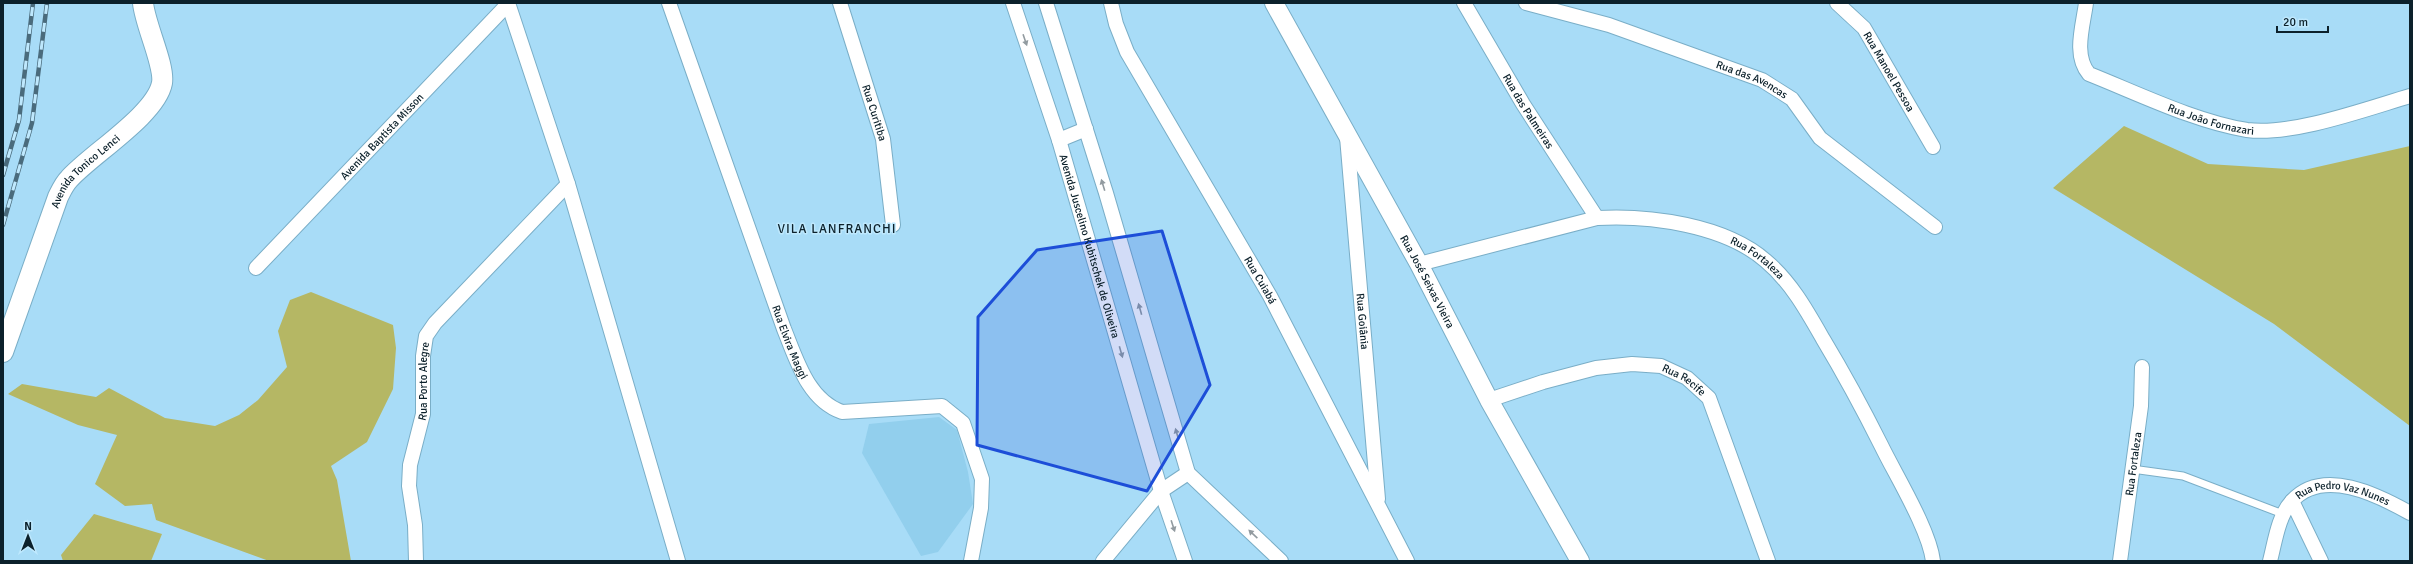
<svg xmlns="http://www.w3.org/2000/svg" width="2413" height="564" font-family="Signika,sans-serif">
<rect width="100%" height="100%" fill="#a8dcf7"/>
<path fill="#92cfed" d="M939 417 957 430 968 472 973 504 938 552 921 556 862 453 869 424Z"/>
<g fill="#b5b764">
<path d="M2124 126 2208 164 2304 170 2410 146V426L2274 324 2053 188Z"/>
<path d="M311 292 393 325 396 348 393 389 367 442 331 466 337 480 351 561H269L156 520 152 504 125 506 95 484 117 435 78 425 8 394 22 384 96 397 109 388 165 418 215 426 239 415 258 400 287 367 278 331 290 300Z"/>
<path d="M94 514 162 534 151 561H63L61 555Z"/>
</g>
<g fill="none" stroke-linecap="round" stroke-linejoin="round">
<defs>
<path id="service" d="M2132 469 2183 476 2283 514"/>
<g id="minor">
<path d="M508 3 568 184 678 561"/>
<path id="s1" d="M669 3 784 329C797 361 808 400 842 412L942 406 963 423 982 479 981 508 971 561"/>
<path id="s2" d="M840 3 883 139 893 225"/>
<path id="s3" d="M1013 3 1059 140 1161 491 1185 561"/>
<path d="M1046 3 1106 193 1188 473 1281 561"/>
<path id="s4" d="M1111 3 1116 24 1127 52 1270 296 1407 561"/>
<path id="s5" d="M1464 3 1523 104 1597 218"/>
<path id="s6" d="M1526 3 1609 25 1762 80 1792 99 1820 138 1935 227"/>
<path id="s7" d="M1837 3 1864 28 1933 147"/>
<path id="s8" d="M2086 3C2083 26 2073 55 2089 74 2137 93 2196 122 2247 130 2292 136 2366 109 2410 96"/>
<path id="s9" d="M1347 137 1378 499"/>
<path d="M1059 140 1086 129"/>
<path id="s10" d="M1419 264 1597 218C1650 215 1725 225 1766 261 1791 282 1807 311 1823 339 1844 374 1863 409 1881 445 1896 476 1929 529 1933 561"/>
<path id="s11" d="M256 268 508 4"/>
<path id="s12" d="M1489 400 1543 382 1596 368 1632 364 1661 366 1687 378 1709 398 1768 561"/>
<path d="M2292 501 2321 561"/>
<path id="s13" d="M416 561 415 525 409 486 410 465 423 414V356L426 336 435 323 568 184"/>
<path d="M1103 561 1161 491 1188 473"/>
<path id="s14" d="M2120 561 2141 406 2142 367"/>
<path id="s15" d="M2270 561C2275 542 2278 516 2292 501 2323 467 2378 495 2410 513"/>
</g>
<g id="tertiary">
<path id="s16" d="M1274 3 1419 264 1489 400 1580 561"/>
</g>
<g id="secondary">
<path id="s17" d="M3 352 58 197C61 191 64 184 69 179 90 155 156 115 162 83 165 65 145 25 143 3"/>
</g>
</defs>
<use href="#service" stroke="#7aaec7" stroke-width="9"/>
<use href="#minor" stroke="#7aaec7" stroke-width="16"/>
<use href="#tertiary" stroke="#7aaec7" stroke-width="20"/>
<use href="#secondary" stroke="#7aaec7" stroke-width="22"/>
<use href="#service" stroke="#fff" stroke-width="7"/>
<use href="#minor" stroke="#fff" stroke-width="14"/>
<use href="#tertiary" stroke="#fff" stroke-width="18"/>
<use href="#secondary" stroke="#fff" stroke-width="20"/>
<defs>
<g id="rail">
<path d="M3 175 19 120 33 3"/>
<path d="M3 225 32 123 47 3"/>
</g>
</defs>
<use href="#rail" stroke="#4a6b7c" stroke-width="4.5"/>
<use href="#rail" stroke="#bee8fd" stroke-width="3" stroke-dasharray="9" stroke-linecap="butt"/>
</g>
<defs><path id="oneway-solid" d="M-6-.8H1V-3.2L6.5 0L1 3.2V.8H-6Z"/></defs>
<g fill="#929ba0">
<use href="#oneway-solid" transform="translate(1025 40) rotate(71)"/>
<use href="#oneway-solid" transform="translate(1103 185) rotate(-107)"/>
<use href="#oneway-solid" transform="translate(1140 309) rotate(-106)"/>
<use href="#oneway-solid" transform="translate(1121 352) rotate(74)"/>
<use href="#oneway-solid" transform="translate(1177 434) rotate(-106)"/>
<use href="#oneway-solid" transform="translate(1173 526) rotate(72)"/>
<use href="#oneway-solid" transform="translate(1253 534) rotate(-137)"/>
</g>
<path fill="#1d4ed8" fill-opacity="0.2" stroke="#1d4ed8" stroke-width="3" stroke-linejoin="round" d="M1162 231 1210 385 1147 491 977 445 978 317 1037 250Z"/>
<g text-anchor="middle" stroke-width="3" stroke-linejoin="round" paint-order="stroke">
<g font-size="11" fill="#0c212b" stroke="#bee8fd">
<text dy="4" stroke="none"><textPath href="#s7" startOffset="87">Rua Manoel Pessoa</textPath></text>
<text dy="4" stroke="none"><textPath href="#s6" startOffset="239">Rua das Avencas</textPath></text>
<text dy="4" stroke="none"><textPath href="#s5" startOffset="126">Rua das Palmeiras</textPath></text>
<text dy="4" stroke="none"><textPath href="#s2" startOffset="115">Rua Curitiba</textPath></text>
<text dy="4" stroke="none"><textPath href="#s8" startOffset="204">Rua João Fornazari</textPath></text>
<text dy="4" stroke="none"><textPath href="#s11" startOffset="182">Avenida Baptista Misson</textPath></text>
<text dy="4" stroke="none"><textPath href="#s17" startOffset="202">Avenida Tonico Lenci</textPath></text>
<text dy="4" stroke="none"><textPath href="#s3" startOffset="255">Avenida Juscelino Kubitschek de Oliveira</textPath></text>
<text dy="4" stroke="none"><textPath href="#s10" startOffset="353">Rua Fortaleza</textPath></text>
<text dy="4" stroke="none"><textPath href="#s4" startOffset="316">Rua Cuiabá</textPath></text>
<text dy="4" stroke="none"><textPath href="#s16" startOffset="318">Rua José Seixas Vieira</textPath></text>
<text dy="4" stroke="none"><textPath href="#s9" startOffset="185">Rua Goiânia</textPath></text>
<text dy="4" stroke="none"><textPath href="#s1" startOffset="360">Rua Elvira Maggi</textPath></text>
<text dy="4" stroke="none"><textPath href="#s13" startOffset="182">Rua Porto Alegre</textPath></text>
<text dy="4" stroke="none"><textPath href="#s12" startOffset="204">Rua Recife</textPath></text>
<text dy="4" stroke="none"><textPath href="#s14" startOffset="98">Rua Fortaleza</textPath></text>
<text dy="4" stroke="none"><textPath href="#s15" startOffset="120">Rua Pedro Vaz Nunes</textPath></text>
</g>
<g font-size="13" letter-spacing="1" fill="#0c212b" stroke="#bee8fd">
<text x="837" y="233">VILA LANFRANCHI</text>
</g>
</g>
<rect width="2413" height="564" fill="none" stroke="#0c212b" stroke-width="8"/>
<g transform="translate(28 536)" stroke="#bee8fd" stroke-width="3" paint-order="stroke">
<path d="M0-3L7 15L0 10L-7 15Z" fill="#0c212b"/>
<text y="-6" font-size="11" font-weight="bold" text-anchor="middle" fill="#0c212b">N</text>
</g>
<path d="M2277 26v6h51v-6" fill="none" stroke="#0c212b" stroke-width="2"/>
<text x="2283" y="26" font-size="12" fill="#0c212b" stroke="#bee8fd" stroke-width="3" paint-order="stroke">20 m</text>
</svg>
